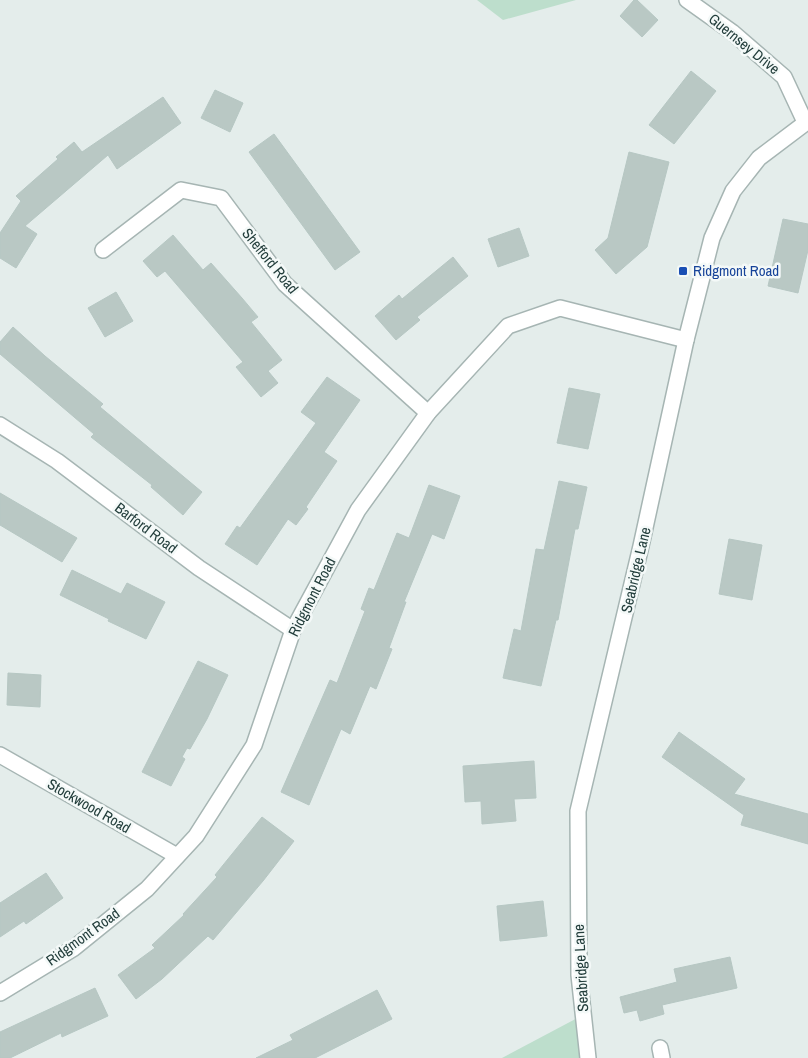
<svg xmlns="http://www.w3.org/2000/svg" width="808" height="1058" font-family="'Archivo Narrow',sans-serif">
<rect width="100%" height="100%" fill="#e4edeb"/>
<g fill="#bddecc">
<path d="M477 0H576L503 20Z"/>
<path d="M583 1015 588 1058H502Z"/>
</g>
<g fill="#b9c8c4" stroke="#b6c7c3">
<path d="M634 0H637L658 20 642 37 620 16Z"/>
<path d="M691 71 716 91 674 144 649 125Z"/>
<path d="M215 90 243 103 230 132 201 118Z"/>
<path d="M163 97 181 123 117 169 108 155 25 226 37 234 16 268 0 258V233L21 201 16 196 58 159 56 157 74 142 82 152Z"/>
<path d="M274 134 360 252 335 270 249 152Z"/>
<path d="M629 152 669 162 647 247 616 274 595 250 608 238Z"/>
<path d="M783 219 808 224V250L798 293 768 286Z"/>
<path d="M519 228 529 256 498 267 488 239Z"/>
<path d="M173 235 203 270 211 263 242 298 258 317 251 322 282 360 268 371 278 383 261 397 236 367 243 362 165 271 157 277 143 261Z"/>
<path d="M453 257 468 276 417 317 420 320 396 340 375 316 399 295 402 299Z"/>
<path d="M116 292 133 321 105 337 88 308Z"/>
<path d="M13 327 45 356 103 404 100 407 202 492 183 515 151 487 152 485 91 437 94 434 0 354V342Z"/>
<path d="M327 377 360 400 324 452 337 461 306 507 308 509 296 525 288 519 257 565 225 544 237 526 240 528 316 423 301 412Z"/>
<path d="M569 388 600 394 588 449 557 443Z"/>
<path d="M559 481 587 487 578 529H575L558 620H556L541 686 503 678 514 629 521 631 536 549 544 550Z"/>
<path d="M429 485 460 496 444 539 432 534 404 602H406L389 648 392 649 376 689 370 686 350 734 341 729 309 805 281 792 330 680 337 683 365 611 361 609 369 588 374 590 397 533 409 538Z"/>
<path d="M0 493 77 538 62 562 0 525Z"/>
<path d="M729 539 762 545 752 600 719 594Z"/>
<path d="M72 570 121 594 127 583 165 602 146 639 108 621 109 619 60 595Z"/>
<path d="M198 661 228 675 207 719 190 749 187 748 182 757 185 759 171 786 142 772Z"/>
<path d="M8 673 41 675 40 707 7 705Z"/>
<path d="M679 732 745 779 734 794 808 814V844L741 825 744 815 662 757Z"/>
<path d="M534 761 536 798 514 799 516 821 482 824 481 801 465 802 463 766Z"/>
<path d="M262 817 294 841 263 881 213 940 208 936 162 979 136 999 118 975 155 948 152 945 184 915 183 914 217 877 215 875Z"/>
<path d="M46 873 63 898 26 924 24 921 0 937V903Z"/>
<path d="M543 901 547 936 500 941 497 906Z"/>
<path d="M730 957 737 988 662 1005 664 1014 640 1021 637 1010 624 1013 620 997 677 982 674 969Z"/>
<path d="M95 988 108 1016 62 1037 61 1033 10 1058H0V1032Z"/>
<path d="M377 990 392 1019 315 1058H256L293 1040 290 1035Z"/>
</g>
<g fill="none" stroke-linecap="round" stroke-linejoin="round">
<defs>
<g id="minor">
<path d="M687 0 732 32 784 77 805 122"/>
<path d="M103 250 181 190 221 198 285 284 428 413"/>
<path d="M0 425 57 461 199 568 293 630"/>
<path d="M0 755 177 856"/>
<path d="M0 993 74 948 147 889 196 836 254 745 293 630 358 510 428 413 508 326 560 308 686 340"/>
<path d="M660 1048 662 1058"/>
<path d="M588 1058 579 975 578 811 641 546 686 340 712 238 733 191 759 158 808 121"/>
</g>
</defs>
<use href="#minor" stroke="#a6b5b3" stroke-width="18"/>
<use href="#minor" stroke="#fff" stroke-width="15"/>
</g>
<rect fill="#1a4fb4" stroke="#f4f9f8" stroke-width="2" x="678" y="266" width="10" height="10" rx="2.5"/>
<g text-anchor="middle" stroke-width="5" stroke-linejoin="round" paint-order="stroke">
<g font-size="15" fill="#233e3c" stroke="#f4f9f8">
<text transform="translate(744 44) rotate(39)" y="5">Guernsey Drive</text>
<text transform="translate(270 261) rotate(51)" y="5">Shefford Road</text>
<text transform="translate(146 528) rotate(37)" y="5">Barford Road</text>
<text transform="translate(636 570) rotate(-77)" y="5">Seabridge Lane</text>
<text transform="translate(312 597) rotate(-63)" y="5">Ridgmont Road</text>
<text transform="translate(89 806) rotate(30)" y="5">Stockwood Road</text>
<text transform="translate(83 937) rotate(-36)" y="5">Ridgmont Road</text>
<text transform="translate(581 968) rotate(-93)" y="5">Seabridge Lane</text>
</g>
<g font-size="15" fill="#164399" stroke="#f4f9f8" text-anchor="start">
<text x="693" y="276">Ridgmont Road</text>
</g>
</g>
</svg>
